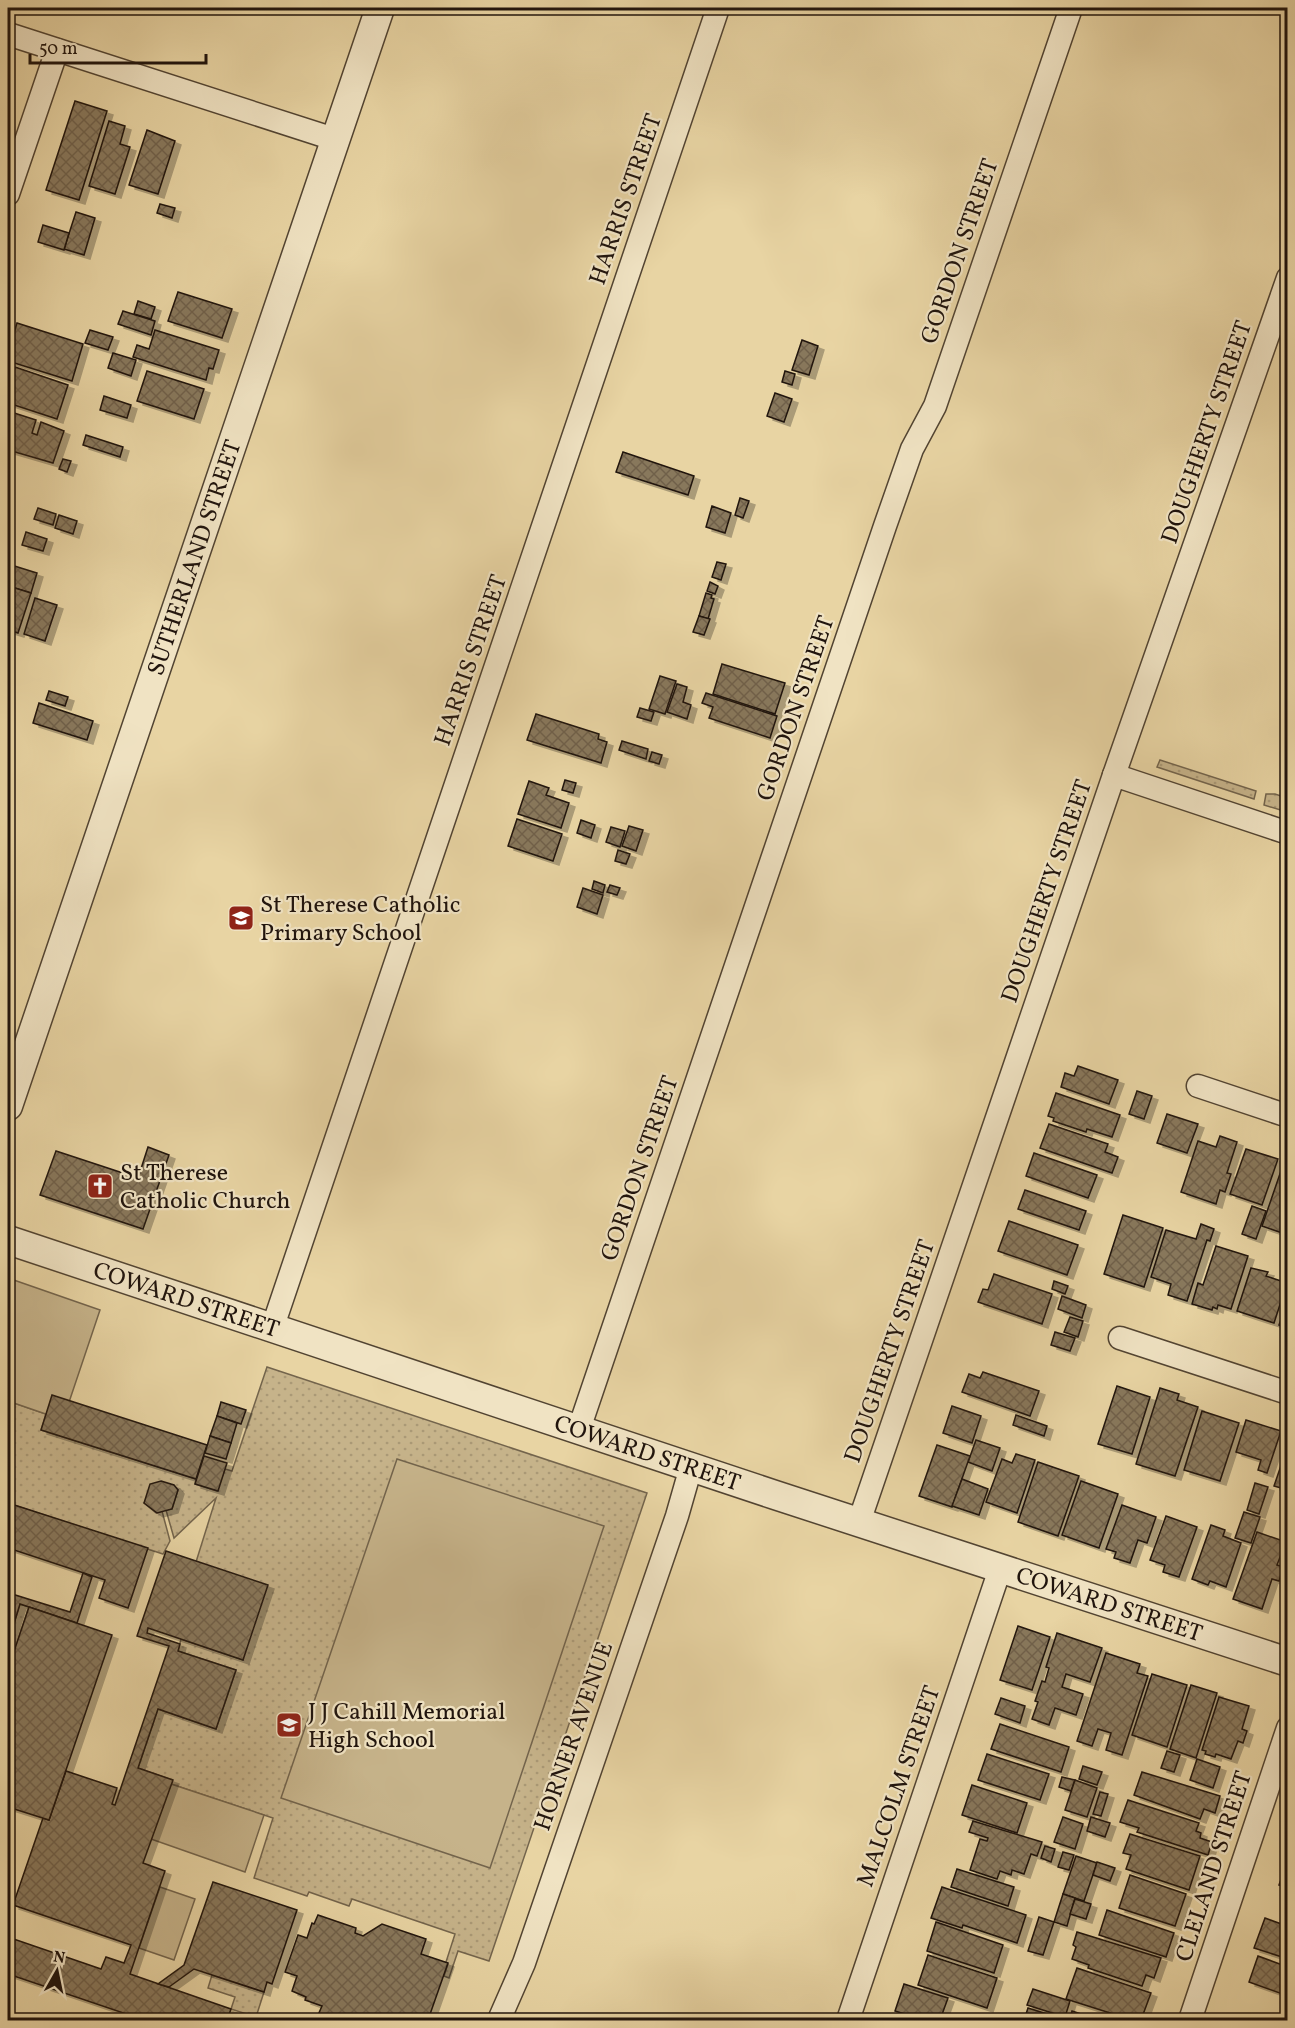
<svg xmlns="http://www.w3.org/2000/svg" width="1295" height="2028" font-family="Vollkorn,serif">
<defs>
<pattern id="grass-dots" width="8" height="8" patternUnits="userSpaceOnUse" patternTransform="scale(1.5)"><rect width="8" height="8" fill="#c6b38a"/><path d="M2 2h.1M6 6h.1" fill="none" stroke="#aa9976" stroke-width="1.8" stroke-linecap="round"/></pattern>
<pattern id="building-cross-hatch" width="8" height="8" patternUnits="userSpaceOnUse" patternTransform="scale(1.5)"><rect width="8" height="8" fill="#88785b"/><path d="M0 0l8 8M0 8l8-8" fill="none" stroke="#6f614a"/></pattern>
<filter id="shadow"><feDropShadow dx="6" dy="4" stdDeviation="0" flood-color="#0004"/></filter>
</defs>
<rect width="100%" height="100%" fill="#e8d4a3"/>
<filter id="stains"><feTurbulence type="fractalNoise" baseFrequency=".00333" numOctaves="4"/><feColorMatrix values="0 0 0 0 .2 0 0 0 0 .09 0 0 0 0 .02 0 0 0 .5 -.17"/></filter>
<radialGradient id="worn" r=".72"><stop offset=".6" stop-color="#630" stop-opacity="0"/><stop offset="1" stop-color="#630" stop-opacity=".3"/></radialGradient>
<g fill="url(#grass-dots)" stroke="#73644c" stroke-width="1.5">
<path d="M1160 760 1256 791 1254 799 1157 767Z"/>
<path d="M1266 794H1275L1287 798V812L1264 805Z"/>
<path d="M267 1367 647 1493 489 1961 458 1951 449 1978 444 1976 448 1964 446 1962 455 1934 352 1899 349 1906 309 1892 307 1896 254 1878 273 1818 171 1784 172 1780 138 1768 158 1709 216 1729 236 1670 178 1651 181 1639 243 1660 196 1562 216 1498 174 1538 166 1510 172 1509 178 1490 144 1503 156 1513 162 1511 170 1541 163 1554 8 1503V1401L46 1414 41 1430 196 1479 195 1484 217 1491 225 1469 232 1471Z"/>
<path d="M20 1604 29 1607 8 1669V1643Z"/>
<path d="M212 1975 264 1992 256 2017 231 2009 235 1997 208 1988Z"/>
</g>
<g fill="#c6b38a" stroke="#73644c" stroke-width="1.5">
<path d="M8 1278 100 1310 63 1420 8 1401Z"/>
<path d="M397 1459 604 1526 490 1868 281 1798Z"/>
<path d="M171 1784 264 1815 245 1872 151 1839Z"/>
<path d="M160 1887 195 1899 174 1960 139 1948Z"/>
</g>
<g fill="url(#building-cross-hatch)" stroke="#20140d" stroke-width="1.5" filter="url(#shadow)">
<path d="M75 101 107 111 79 200 46 190Z"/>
<path d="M109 121 125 126 120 144 130 147 115 194 89 186Z"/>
<path d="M147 130 175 141 158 194 129 185Z"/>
<path d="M160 204 175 208 172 218 157 213Z"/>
<path d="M76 212 95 218 84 255 64 249Z"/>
<path d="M43 225 69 233 64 250 38 242Z"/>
<path d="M178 292 232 309 222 338 168 321Z"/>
<path d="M138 301 155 307 151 319 134 314Z"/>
<path d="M123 311 155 321 151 335 118 324Z"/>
<path d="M17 323 83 344 72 381 8 361V352Z"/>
<path d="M90 330 113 337 108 350 85 343Z"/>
<path d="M155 330 219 350 213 369 209 368 206 380 133 357 137 345 149 349Z"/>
<path d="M802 340 818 346 809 375 792 370Z"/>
<path d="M113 353 136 360 131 376 108 368Z"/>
<path d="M15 367 68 385 57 419 8 403V375L9 370 14 371Z"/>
<path d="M147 371 204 389 194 419 137 401Z"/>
<path d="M785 371 795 374 792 385 782 382Z"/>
<path d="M775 393 792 399 784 422 767 416Z"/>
<path d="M104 396 131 405 127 418 100 410Z"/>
<path d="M8 411 36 420 32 433 37 435 41 422 64 431 53 463 8 450Z"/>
<path d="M86 435 123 447 120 457 83 445Z"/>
<path d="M623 452 694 476 688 495 616 472Z"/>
<path d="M63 459 71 461 67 472 59 469Z"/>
<path d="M740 498 749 501 743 518 735 515Z"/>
<path d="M712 506 731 513 725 533 706 527Z"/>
<path d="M38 508 56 514 53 525 34 519Z"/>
<path d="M59 515 77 521 73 534 55 528Z"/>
<path d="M26 532 47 539 43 551 22 545Z"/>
<path d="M717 562 726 564 721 580 712 577Z"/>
<path d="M8 564 37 573 31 593 8 586Z"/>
<path d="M710 582 718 586 715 594 707 591Z"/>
<path d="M15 588 31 593 18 633 8 630V613Z"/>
<path d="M706 593 712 595 711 598 714 599 708 619 699 616Z"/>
<path d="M35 598 57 605 45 641 24 634Z"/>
<path d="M699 616 710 619 704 635 693 632Z"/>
<path d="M722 664 785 683 775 714 713 694Z"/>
<path d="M660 676 676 681 665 714 649 709Z"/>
<path d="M677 684 687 687 683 702 691 705 687 719 667 712Z"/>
<path d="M49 691 68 697 65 706 46 700Z"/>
<path d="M706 693 777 716 770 738 709 718 713 707 702 703Z"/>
<path d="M39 703 93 721 87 740 33 723Z"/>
<path d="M640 708 654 712 651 721 637 717Z"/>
<path d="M536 714 599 734 598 739 607 742 601 763 527 740Z"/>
<path d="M622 741 648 749 646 759 619 750Z"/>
<path d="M652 752 662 755 659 764 649 761Z"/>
<path d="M565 780 576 783 573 793 562 790Z"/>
<path d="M529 781 549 788 546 795 569 803 561 828 518 814Z"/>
<path d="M517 819 562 834 553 861 508 846Z"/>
<path d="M581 820 595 825 591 838 577 833Z"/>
<path d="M629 826 643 830 636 851 622 846Z"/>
<path d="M611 827 625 831 620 847 606 842Z"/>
<path d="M618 850 630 854 626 864 615 861Z"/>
<path d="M594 881 605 885 603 893 592 889Z"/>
<path d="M610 885 620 888 617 895 607 892Z"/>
<path d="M583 888 603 895 597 914 577 907Z"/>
<path d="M1078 1066 1118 1080 1109 1104 1061 1087 1065 1073 1074 1076Z"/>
<path d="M1137 1091 1152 1096 1144 1119 1129 1114Z"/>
<path d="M1056 1093 1120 1115 1112 1137 1087 1129 1086 1132 1053 1121 1054 1118 1048 1116Z"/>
<path d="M1167 1114 1198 1124 1187 1153 1157 1143Z"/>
<path d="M1049 1124 1108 1144 1105 1152 1118 1157 1112 1173 1040 1148Z"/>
<path d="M1220 1136 1237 1142 1227 1173 1231 1174 1225 1192 1220 1190 1216 1204 1181 1192 1198 1141 1216 1147Z"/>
<path d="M148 1147 169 1155 143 1229 40 1195 56 1151 138 1178Z"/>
<path d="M1246 1149 1278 1159 1262 1205 1230 1194Z"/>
<path d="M1034 1153 1097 1175 1088 1198 1026 1176Z"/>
<path d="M1283 1165 1288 1167V1235L1262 1226Z"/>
<path d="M1025 1190 1086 1211 1079 1230 1018 1209Z"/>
<path d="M1252 1206 1266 1211 1256 1239 1242 1234Z"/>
<path d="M1123 1215 1163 1228 1144 1287 1104 1274Z"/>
<path d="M1009 1221 1078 1245 1067 1275 998 1251Z"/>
<path d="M1201 1224 1214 1229 1210 1241 1207 1240 1187 1301 1168 1295 1171 1284 1151 1277 1166 1230 1196 1239Z"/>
<path d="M1216 1246 1248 1256 1231 1309 1218 1305 1217 1309 1213 1307 1212 1310 1192 1304 1198 1283 1203 1285Z"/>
<path d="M1251 1268 1268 1272 1266 1276 1287 1283 1274 1323 1237 1311Z"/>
<path d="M994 1274 1052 1294 1042 1324 978 1302 983 1289 988 1290Z"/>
<path d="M1054 1281 1068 1286 1065 1294 1052 1289Z"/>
<path d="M1062 1296 1086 1305 1082 1318 1058 1309Z"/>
<path d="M1288 1301V1328L1279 1325Z"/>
<path d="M1070 1317 1083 1321 1078 1337 1064 1332Z"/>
<path d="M1055 1332 1075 1338 1070 1351 1051 1345Z"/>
<path d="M983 1372 1039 1391 1030 1416 962 1392 969 1374 980 1378Z"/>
<path d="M1117 1386 1150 1397 1132 1454 1098 1444Z"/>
<path d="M1160 1388 1179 1394 1177 1400 1198 1407 1175 1476 1136 1464Z"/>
<path d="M52 1395 207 1445 196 1479 41 1430Z"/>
<path d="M221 1402 246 1410 241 1424 217 1416Z"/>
<path d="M952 1406 981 1416 972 1443 943 1433Z"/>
<path d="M1202 1411 1239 1423 1220 1481 1184 1470Z"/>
<path d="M1016 1415 1047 1426 1044 1436 1013 1425Z"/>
<path d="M217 1416 237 1423 231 1443 210 1436Z"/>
<path d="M1246 1420 1281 1431 1267 1473 1258 1470 1261 1460 1236 1452Z"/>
<path d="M210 1436 231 1443 226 1459 205 1453Z"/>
<path d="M976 1440 1000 1448 992 1471 968 1462Z"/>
<path d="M937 1445 970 1456 952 1507 919 1496Z"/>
<path d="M1288 1445V1490L1274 1486Z"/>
<path d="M1016 1454 1035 1460 1017 1513 986 1502 1002 1459 1012 1463Z"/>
<path d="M204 1456 227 1463 218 1491 195 1484Z"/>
<path d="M1038 1462 1079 1476 1058 1536 1018 1522Z"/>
<path d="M962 1479 988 1489 979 1515 952 1506Z"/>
<path d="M161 1481 174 1485 178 1490 172 1509 157 1513 144 1503 150 1484Z"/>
<path d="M1081 1481 1118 1494 1099 1548 1062 1535Z"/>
<path d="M1255 1483 1268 1487 1259 1514 1247 1510Z"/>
<path d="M8 1503 148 1548 128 1608 99 1598 105 1580 8 1548Z"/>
<path d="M1122 1505 1156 1517 1147 1543 1138 1540 1130 1563 1114 1558 1116 1552 1106 1549Z"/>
<path d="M1244 1512 1260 1517 1251 1543 1235 1538Z"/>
<path d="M1166 1516 1197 1527 1179 1577 1163 1572 1165 1565 1150 1560Z"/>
<path d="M1211 1525 1225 1530 1223 1536 1241 1543 1226 1587 1210 1581 1208 1585 1192 1579Z"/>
<path d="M1257 1532 1286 1542 1277 1565 1284 1567 1279 1581 1272 1579 1262 1609 1233 1599Z"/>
<path d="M166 1551 268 1585 243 1660 148 1628 147 1633 180 1644 178 1651 236 1670 216 1729 158 1709 138 1768 173 1780 143 1863 165 1871 130 1974 231 2009 227 2020H144L8 1974V1937L101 1969 106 1957 124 1963 131 1945 13 1905 43 1818 49 1820 66 1771 117 1788 112 1804 115 1805 169 1646 137 1636Z"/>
<path d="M83 1573 92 1577 77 1623 20 1604 8 1643V1608L12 1594 70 1612Z"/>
<path d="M1288 1576V1598L1281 1596Z"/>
<path d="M29 1607 112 1635 49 1820 8 1807V1810V1669Z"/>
<path d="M1018 1626 1050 1637 1032 1690 1000 1680Z"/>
<path d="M1057 1633 1102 1648 1090 1682 1066 1674 1062 1687 1083 1694 1076 1715 1055 1708 1049 1725 1032 1719 1038 1702 1035 1701 1042 1681 1045 1682 1049 1668 1046 1667Z"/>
<path d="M1106 1653 1140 1664 1137 1673 1148 1676 1122 1755 1106 1750 1111 1733 1098 1729 1092 1746 1077 1741Z"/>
<path d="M1152 1674 1187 1685 1167 1747 1132 1735Z"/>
<path d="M1191 1685 1217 1693 1196 1758 1170 1749Z"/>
<path d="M1219 1697 1249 1706 1242 1729 1247 1731 1243 1743 1238 1741 1231 1759 1216 1754 1215 1757 1205 1754 1206 1751 1202 1750Z"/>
<path d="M1001 1698 1025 1706 1020 1723 995 1714Z"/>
<path d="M1000 1724 1069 1747 1061 1772 991 1749Z"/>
<path d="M1167 1751 1180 1755 1174 1772 1161 1768Z"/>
<path d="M987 1754 1049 1774 1040 1800 978 1780Z"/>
<path d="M1197 1759 1220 1767 1213 1788 1190 1780Z"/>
<path d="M1083 1766 1102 1772 1097 1785 1079 1779Z"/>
<path d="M1142 1772 1220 1796 1215 1813 1204 1809 1200 1819 1134 1795Z"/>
<path d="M1062 1777 1075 1780 1071 1791 1059 1787Z"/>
<path d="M1075 1780 1097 1788 1087 1817 1065 1810Z"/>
<path d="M972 1785 1027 1803 1017 1833 962 1815Z"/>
<path d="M1100 1792 1108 1794 1101 1816 1093 1814Z"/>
<path d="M1128 1800 1199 1823 1196 1831 1201 1833 1200 1838 1212 1842 1208 1855 1137 1832 1139 1828 1120 1822Z"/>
<path d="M1063 1817 1083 1824 1075 1849 1054 1842Z"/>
<path d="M1091 1817 1110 1823 1105 1837 1087 1831Z"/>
<path d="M973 1821 1042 1842 1037 1856 1031 1854 1024 1874 1012 1870 1011 1875 1000 1871 997 1879 970 1870 980 1839 987 1841 988 1838 969 1832Z"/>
<path d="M1130 1834 1200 1856 1189 1890 1126 1869 1131 1855 1123 1853Z"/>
<path d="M1045 1846 1055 1849 1051 1862 1041 1858Z"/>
<path d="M1063 1852 1074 1855 1069 1870 1058 1867Z"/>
<path d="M1076 1856 1097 1863 1084 1901 1063 1894Z"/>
<path d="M1288 1860V1888L1279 1885Z"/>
<path d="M1097 1862 1115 1868 1110 1881 1093 1875Z"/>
<path d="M957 1869 1014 1887 1008 1906 951 1887Z"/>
<path d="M1130 1875 1186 1894 1175 1926 1119 1908Z"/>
<path d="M213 1882 297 1910 272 1984 267 1982 264 1992 194 1969 169 1987 158 1984 184 1965Z"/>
<path d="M942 1887 1026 1915 1017 1943 963 1925 962 1928 931 1918Z"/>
<path d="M1063 1894 1075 1898 1067 1926 1054 1922Z"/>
<path d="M1075 1899 1091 1904 1086 1919 1070 1914Z"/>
<path d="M1107 1910 1174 1933 1166 1957 1099 1935Z"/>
<path d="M318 1915 356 1928 355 1933 363 1936 382 1924 426 1939 421 1954 448 1963 428 2020H372L356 2015 354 2020H333L318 2015 322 2006 305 2000 306 1997 292 1991 297 1976 285 1972 298 1935 307 1938 312 1923 314 1924Z"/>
<path d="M1039 1917 1054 1922 1043 1955 1028 1951Z"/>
<path d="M1265 1918 1284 1925 1283 1927 1288 1929V1959L1254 1948Z"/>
<path d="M936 1922 1003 1945 994 1973 927 1951Z"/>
<path d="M1077 1932 1161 1958 1154 1978 1146 1975 1142 1986 1088 1968 1089 1965 1072 1959 1076 1947 1073 1945Z"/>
<path d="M928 1955 997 1978 987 2008 918 1985Z"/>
<path d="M1258 1956 1288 1967V1996L1249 1982Z"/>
<path d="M1077 1968 1151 1993 1141 2020H1132L1066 1999Z"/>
<path d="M904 1984 948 1998 940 2020H924L895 2011Z"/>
<path d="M1033 1989 1070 2001 1065 2017 1027 2005Z"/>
<path d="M1028 2008 1066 2020H1024Z"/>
<path d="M1072 2011 1084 2015 1082 2020 1070 2019Z"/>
</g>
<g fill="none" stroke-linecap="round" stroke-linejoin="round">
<defs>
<g id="minor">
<path d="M8 34 337 140"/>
<path d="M8 194 57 50"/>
<path d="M1114 775 1288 833"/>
<path d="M1198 1086 1288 1116"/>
<path d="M272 1329 718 8"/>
<path d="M1120 1338 1288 1393"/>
<path d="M579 1429 885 526 912 449 935 406 1071 8"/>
<path d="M859 1522 1114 775 1288 278"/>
<path d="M499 2020 524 1963 677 1516 691 1467"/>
<path d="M848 2020 1000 1569"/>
<path d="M1190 2020 1288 1728"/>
</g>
<g id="tertiary">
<path id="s1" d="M8 1106 380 8"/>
<path id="s2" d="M8 1240 775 1495 1288 1662"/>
</g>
</defs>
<use href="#minor" stroke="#524432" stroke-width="25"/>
<use href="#tertiary" stroke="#524432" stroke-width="31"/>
<use href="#minor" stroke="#f0e3c3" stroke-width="22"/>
<use href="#tertiary" stroke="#f0e3c3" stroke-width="28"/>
</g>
<defs>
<symbol id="school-square" viewBox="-11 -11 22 22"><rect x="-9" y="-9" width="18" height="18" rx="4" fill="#8f2418" stroke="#f0e3c3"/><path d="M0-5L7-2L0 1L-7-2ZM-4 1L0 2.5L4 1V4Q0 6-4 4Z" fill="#fff"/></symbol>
<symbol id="church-square" viewBox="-11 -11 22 22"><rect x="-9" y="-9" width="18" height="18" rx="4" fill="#8f2418" stroke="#f0e3c3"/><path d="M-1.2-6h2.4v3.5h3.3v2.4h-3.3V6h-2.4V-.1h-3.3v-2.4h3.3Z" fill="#fff"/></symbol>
</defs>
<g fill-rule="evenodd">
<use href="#school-square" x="226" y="903" width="30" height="30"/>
<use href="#church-square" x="85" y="1171" width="30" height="30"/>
<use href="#school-square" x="274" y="1710" width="30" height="30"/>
</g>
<g text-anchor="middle" stroke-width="4.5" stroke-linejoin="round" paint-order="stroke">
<g font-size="24" fill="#20140d" stroke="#f0e3c3">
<text transform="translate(625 199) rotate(-71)" y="8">HARRIS STREET</text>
<text transform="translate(959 251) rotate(-71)" y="8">GORDON STREET</text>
<text transform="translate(1206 432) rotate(-71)" y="8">DOUGHERTY STREET</text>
<text dy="8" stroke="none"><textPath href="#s1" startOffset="579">SUTHERLAND STREET</textPath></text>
<text transform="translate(470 660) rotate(-71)" y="8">HARRIS STREET</text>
<text transform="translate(795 708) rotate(-71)" y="8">GORDON STREET</text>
<text transform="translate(1046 891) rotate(-71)" y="8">DOUGHERTY STREET</text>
<text transform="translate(639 1168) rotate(-71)" y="8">GORDON STREET</text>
<text dy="8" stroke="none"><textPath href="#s2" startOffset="188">COWARD STREET</textPath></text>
<text transform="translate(889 1351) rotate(-71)" y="8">DOUGHERTY STREET</text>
<text dy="8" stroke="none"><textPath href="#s2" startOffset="674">COWARD STREET</textPath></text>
<text dy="8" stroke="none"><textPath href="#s2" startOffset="1160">COWARD STREET</textPath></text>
<text transform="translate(573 1736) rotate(-71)" y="8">HORNER AVENUE</text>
<text transform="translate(898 1786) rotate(-71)" y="8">MALCOLM STREET</text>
<text transform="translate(1213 1866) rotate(-72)" y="8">CLELAND STREET</text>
</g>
<g font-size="24" fill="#20140d" stroke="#f0e3c3" text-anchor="start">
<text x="260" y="912">St Therese Catholic<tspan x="260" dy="28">Primary School</tspan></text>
<text x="120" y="1180">St Therese<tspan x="120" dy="28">Catholic Church</tspan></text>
<text x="308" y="1719">J J Cahill Memorial<tspan x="308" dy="28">High School</tspan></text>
</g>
</g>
<rect width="1295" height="2028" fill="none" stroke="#e8d4a3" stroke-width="30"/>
<rect x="9" y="9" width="1277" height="2010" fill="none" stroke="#20140d" stroke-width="3"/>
<rect x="15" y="15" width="1265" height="1998" fill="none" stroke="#20140d" stroke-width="1.5"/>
<g transform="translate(57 1971) rotate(9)" stroke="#f0e3c3" stroke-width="4.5" paint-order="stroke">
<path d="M0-4.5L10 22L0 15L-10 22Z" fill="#20140d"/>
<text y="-9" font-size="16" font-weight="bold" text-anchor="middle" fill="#20140d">N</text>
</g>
<path d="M30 54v9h176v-9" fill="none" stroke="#20140d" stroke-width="3"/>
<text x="39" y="54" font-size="18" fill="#20140d" stroke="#f0e3c3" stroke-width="4.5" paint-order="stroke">50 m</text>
<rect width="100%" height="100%" filter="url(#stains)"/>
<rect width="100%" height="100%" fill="url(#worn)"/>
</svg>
